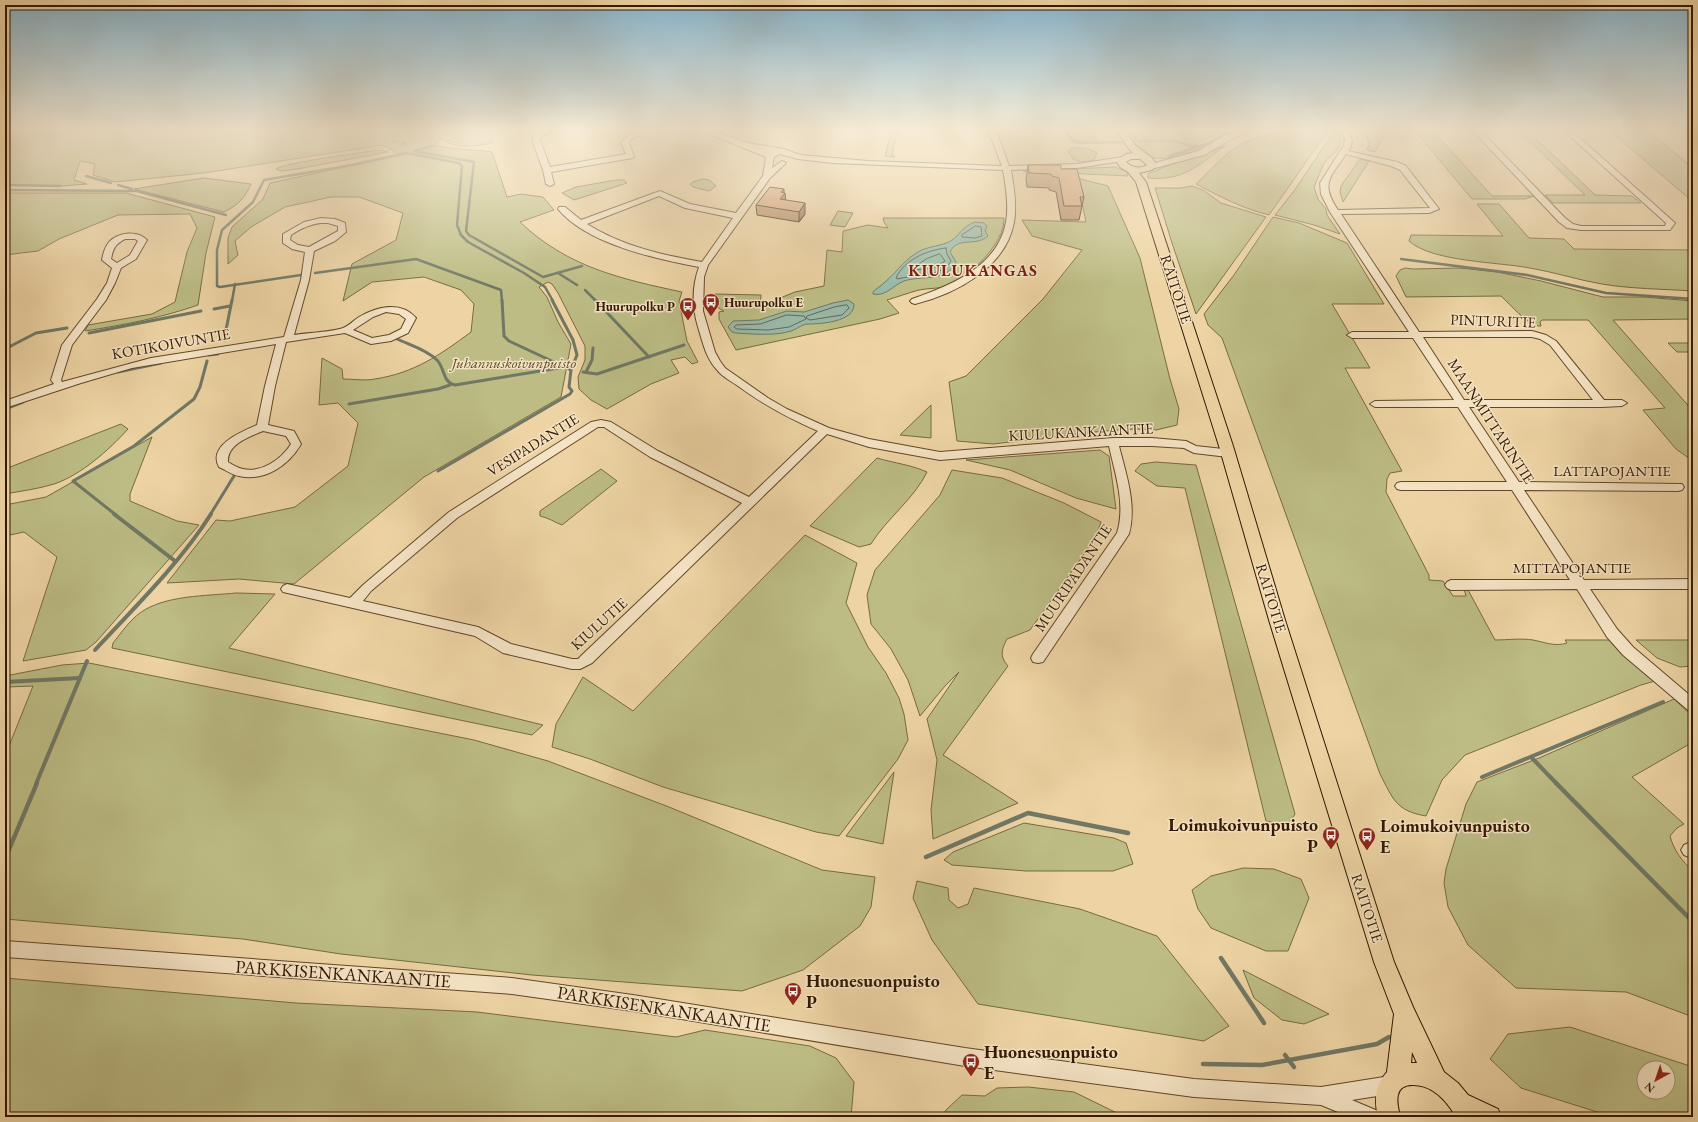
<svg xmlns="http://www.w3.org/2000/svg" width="1698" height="1122" font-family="'EB Garamond',serif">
<rect width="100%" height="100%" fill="#eed4a4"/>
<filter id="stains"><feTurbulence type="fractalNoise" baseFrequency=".005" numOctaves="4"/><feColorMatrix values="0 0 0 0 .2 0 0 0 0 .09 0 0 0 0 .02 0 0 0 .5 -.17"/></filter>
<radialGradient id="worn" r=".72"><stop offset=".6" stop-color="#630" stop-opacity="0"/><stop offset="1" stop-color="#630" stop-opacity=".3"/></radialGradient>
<g fill="#bcbc84" stroke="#786a42" fill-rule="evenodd">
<path d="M5 130H467L440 140 434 145C453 150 472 149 492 152L507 197 521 194 543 197 554 210 520 222C567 267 621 279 682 292L679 301 687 341 698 362 692 364 685 357 671 360 679 373 651 384 607 409 591 400 579 389 578 377 585 360V346L558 293 552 284 548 282 539 287 547 297 558 322 571 344 561 397 424 477 294 584 239 579 167 583 216 520 230 521 295 507 348 466 358 423 338 403 319 405 322 358 342 369 343 379C353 379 365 381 375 379 414 373 440 355 471 332L474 304 461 290 424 277 372 282 343 301 352 264 396 240 403 213 359 197H331L285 207 251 227 235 241 238 255 228 264V238L232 227 263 199 270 183 401 155 383 145 204 173 115 182 93 175 95 164 80 161 74 180 87 184 62 186 5 185Z"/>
<path d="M477 130H498L490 134 493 143C478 145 459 150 445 141Z"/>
<path d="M892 130H898L892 155 895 157 885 156Z"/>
<path d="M1070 130H1091L1097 140 1077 141Z"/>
<path d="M1125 130H1135L1148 140 1136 130H1226L1195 144 1202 149C1185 154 1159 165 1143 153 1136 146 1131 138 1125 130Z"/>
<path d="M1371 130H1388L1375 152 1367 150 1369 145 1366 134Z"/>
<path d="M1403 130 1467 131 1434 132 1492 196H1534L1525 199H1472L1416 132H1402Z"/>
<path d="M1609 130H1647L1693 168V202Z"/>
<path d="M1305 131 1327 132 1269 215C1241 208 1221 197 1196 184 1211 170 1227 151 1245 142 1263 133 1286 133 1305 131Z"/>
<path d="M1519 131H1528L1595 195 1632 196 1641 203H1553L1545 195H1585Z"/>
<path d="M1333 133 1339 136 1341 143 1336 151 1324 163 1314 187 1318 199 1326 209 1327 215 1340 234 1314 225 1275 215 1294 191Z"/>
<path d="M1225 146C1197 166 1184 181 1148 178V174C1173 162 1199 156 1225 146Z"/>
<path d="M1072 148H1086L1097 153 1094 160 1081 162 1073 159 1068 151Z"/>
<path d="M380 150 388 152 297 169 282 171 276 169C283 163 365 152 380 150Z"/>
<path d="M1360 159 1369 161 1343 202 1340 192 1341 186Z"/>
<path d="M1115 167 1126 171 1128 176 1023 171Z"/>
<path d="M204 178 251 184C245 198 238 205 224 212L134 189Z"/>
<path d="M1077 178 1108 186 1140 258 1170 379 1179 409 1177 425 1156 430 1135 429 1104 431 993 444 957 441 949 382 966 376 1043 299 1082 250 1032 236 1022 220 1086 222Z"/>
<path d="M702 179 709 180 716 186 709 191 693 187 690 184 693 182Z"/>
<path d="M616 180H624L627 183 574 200 562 193 576 187Z"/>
<path d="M1192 186 1203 190 1221 203 1266 217 1196 314 1172 243 1155 188H1181Z"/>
<path d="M5 193H126L215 217 206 253 198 305C161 318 123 325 85 331L88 325 152 314 175 302 187 252 197 228 190 214 118 215 59 239 38 251 5 255Z"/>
<path d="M1477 204H1499L1529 238 1564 239 1574 249 1693 250V291C1663 289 1632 289 1602 284 1578 280 1554 272 1530 268 1499 262 1432 262 1409 241L1411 235 1503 236Z"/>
<path d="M838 211 853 213 845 227 830 225Z"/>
<path d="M1273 217 1299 223 1347 243 1384 304H1332L1370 368H1345L1402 471 1390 473 1387 479 1386 492 1429 575V580L1443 581 1453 596H1466L1464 589 1467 588 1495 640C1507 640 1521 638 1533 640 1544 642 1555 647 1567 643L1565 640H1610L1655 681 1641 685 1465 755 1442 780 1426 816C1396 811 1393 799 1380 774L1222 338 1208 325 1204 314 1234 275Z"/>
<path d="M883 218H1004C1005 244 969 277 947 286 938 289 928 288 919 290 908 293 897 297 887 300L899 313 880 319 736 350 719 319V312L724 311C714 307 716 303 715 294L761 295 760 306 795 292 824 286 827 250 842 252 843 231 868 225 888 228 884 222Z"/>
<path d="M1405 268 1413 269 1460 268 1497 272 1541 281 1603 297H1644L1693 301V319L1613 320 1693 411V461L1676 449 1643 410 1665 408 1588 320H1542L1540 322 1541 326C1530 328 1510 304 1501 296L1406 297 1396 276 1400 270Z"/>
<path d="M1668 343H1693V352H1677Z"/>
<path d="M931 405V438L900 435Z"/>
<path d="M121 424 128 429C109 450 81 475 54 484 38 489 21 491 5 494V469Z"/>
<path d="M152 437 130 494V501L177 521 199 525 96 642 86 650 23 661 57 557 24 532 5 536V505L46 497Z"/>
<path d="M1100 450 1109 456 1116 509 1076 498 1010 470 966 460Z"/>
<path d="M877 458C894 463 912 465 927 472 914 499 887 518 871 544L859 547 810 526Z"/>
<path d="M1156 462 1196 465 1295 814 1287 826 1266 821 1185 488 1157 486 1135 471 1141 464Z"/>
<path d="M601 469 617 481 562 525C554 522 549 518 540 516V511Z"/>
<path d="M952 470 1002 478 1064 503 1101 522 1095 539 1030 630 1007 639C1002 649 999 656 1008 666L943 755 1018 803 933 839 931 810 937 760 927 719 959 672 945 686 920 716 908 680 891 649 871 624 867 595 875 570 940 495Z"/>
<path d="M805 535 857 563 846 603 868 647 886 673 899 698 904 714 908 740 898 759 839 836 816 832 663 787 590 759 552 747 556 724 583 677 633 711Z"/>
<path d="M236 593 275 594 229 648 543 725 532 735 112 648 113 643C121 633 130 620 140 613 164 595 207 596 236 593Z"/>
<path d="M1636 640H1693V666L1680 667 1657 658Z"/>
<path d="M89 663 474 740 548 761 669 807 822 870 875 877 871 907 860 926 803 970 742 991 532 975 341 954 243 939 5 919V749L9 746 33 686 7 687 5 689V676L62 665Z"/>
<path d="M1674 699 1693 717V742L1632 777 1684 824 1677 828 1670 836C1674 851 1682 861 1693 871V1017L1626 992 1516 988 1468 945 1448 907 1444 883 1446 869 1466 804 1477 782 1539 758Z"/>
<path d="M894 772 883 844 846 836Z"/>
<path d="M1024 823 1114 838 1126 843 1133 864 1113 871H1026L952 865 944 860 953 852Z"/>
<path d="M1243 868 1274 869 1301 879 1309 898 1288 951H1266L1211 928 1198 909 1192 890 1211 876Z"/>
<path d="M917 881 948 888 949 900 958 908 968 904 974 888 1080 909 1157 936 1229 1026 1204 1041 978 1004 932 940 913 898Z"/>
<path d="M1243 970 1329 1014 1304 1024 1282 1020 1254 998Z"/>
<path d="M5 978 296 1003 477 1012 676 1037 705 1030 810 1046 836 1058 854 1082 851 1117H5Z"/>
<path d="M1570 1027 1693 1067V1117H1613L1521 1088 1490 1059 1508 1034ZM1644 1068H1668V1092H1644Z"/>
<path d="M1028 1087 1074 1092 1121 1115 1143 1117H941L947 1109 962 1095 985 1096 997 1088Z"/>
</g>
<g fill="#99b8a8" stroke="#707865">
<path d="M975 222 984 223 987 226 985 231 988 236C977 247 957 236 950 252L956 262C946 283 921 275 904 281 893 285 886 297 873 294V292C877 288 881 286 885 282 899 270 905 258 922 250 931 246 940 246 949 242 960 236 961 227 975 222Z"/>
<path d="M848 300 854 304C855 322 820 324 808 324 802 324 797 329 791 331 777 336 751 334 736 333L732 332 728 327 733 321 759 320 787 311 804 312 833 303Z"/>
</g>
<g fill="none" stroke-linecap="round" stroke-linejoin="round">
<g stroke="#666854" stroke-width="1">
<path d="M976 226 981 227 982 236 975 238 962 237V235Z"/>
<path d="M946 248 947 254 951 261C941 278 915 274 898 279L896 278C904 260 927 250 946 248Z"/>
<path d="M940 254 945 261C935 268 924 271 912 269L926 259Z"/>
<path d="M847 305 849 308 842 315 810 320 806 318 807 316 834 307Z"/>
<path d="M787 315 804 316 806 319 789 327 768 330 737 329 734 327 736 325 760 324Z"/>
</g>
<g stroke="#707865" stroke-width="2.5">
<path d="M1065 130 1073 141 1080 143 1126 142"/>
<path d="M1130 130 1138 141H1175L1195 147"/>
<path d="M393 141 396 142"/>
<path d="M402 143 406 144"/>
<path d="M414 151 474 162 466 231 469 235 543 277 582 266"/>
<path d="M415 151 432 146"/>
<path d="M1170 156 1209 143 1227 132"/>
<path d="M86 176 111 183"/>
<path d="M5 185 60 186"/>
<path d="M118 185 132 189"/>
<path d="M5 190 137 191 226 215"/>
<path d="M1401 259 1527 275 1606 293 1693 299"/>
<path d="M315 273 416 259 501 290 502 301"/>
<path d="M558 273 577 285"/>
<path d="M301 275 220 287 217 286V250L222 230 253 202 264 180 352 165 406 153 459 163 462 166 457 225 461 235 468 242 524 273 545 287 553 301"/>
<path d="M585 290 596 301"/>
<path d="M232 301 235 284"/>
</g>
<g stroke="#707865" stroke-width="3">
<path d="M502 300 504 336 509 341 571 370"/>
<path d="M595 300 649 357"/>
<path d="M214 309 230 306"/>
<path d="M89 333 201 311"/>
<path d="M397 339C410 345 427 350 437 360 445 368 442 382 455 385L565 367"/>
<path d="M224 340 232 300"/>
<path d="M5 349 36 333 67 328"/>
<path d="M209 355 218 354"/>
<path d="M118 372 161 363"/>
<path d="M583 372 597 374 684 345"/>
<path d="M586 372 592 360 593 348"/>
<path d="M349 404 438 389 450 385"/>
<path d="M5 409 23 402"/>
<path d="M438 471 570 394 572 391 569 387 571 370 577 355 573 340 552 300"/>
<path d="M116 515 73 481 134 446 194 399 200 387 207 361"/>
<path d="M210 515 234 476"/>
</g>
<g stroke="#707865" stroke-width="4">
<path d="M114 514 175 561"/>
<path d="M95 650C135 607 180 563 211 514"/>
<path d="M5 682 80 678"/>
<path d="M1531 757 1557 784"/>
<path d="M1482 777 1663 702"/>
<path d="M36 784 87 661"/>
</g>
<g stroke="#707865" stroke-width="4.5">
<path d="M1556 783 1693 922"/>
<path d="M926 857 1028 813 1128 833"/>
<path d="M5 859 37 783"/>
<path d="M1221 958 1264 1023"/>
<path d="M1285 1055 1294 1067"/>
<path d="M1203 1064 1262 1065 1377 1044 1389 1037"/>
</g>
<defs>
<g id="minor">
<path d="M543 130H552L541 137 540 140 550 167 626 154 621 143C628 133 638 130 650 130L631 139 629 143 634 156 633 158 551 172 554 184 550 186 546 184 543 170 532 140 535 134Z"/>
<path d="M700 130H711L748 143 784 149 800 155 868 161 1002 166 988 130H996L1009 166 1077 164 1123 157 1127 159 1123 161 1077 168 1011 170C1014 187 1017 206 1014 222 1006 268 955 294 915 304L912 303 910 301 912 299C949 286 998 267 1006 222 1009 205 1006 186 1003 170L833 163 798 159 780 154 774 157 772 168 782 161 786 163 770 178 708 265 704 277 703 311 715 352 720 361 725 368 768 398 787 409 829 428 869 439 940 452 1113 438H1152L1186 441 1196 446 1232 450 1233 453 1232 456 1228 457 1194 453 1184 448 1152 446H1119C1126 474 1137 505 1129 534L1043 662 1038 663 1033 662 1031 658 1033 654 1117 533C1126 504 1115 474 1109 446L940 460 869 447 827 434 592 663 580 669H572L503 653 475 636 283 592 281 589 283 586 287 584 350 598 363 585 449 512 591 422 601 420 611 422 658 451 749 497 818 431C788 418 764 405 738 386 731 381 723 377 718 371 706 359 703 343 698 327 692 307 692 286 699 267 656 259 587 244 558 209L559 207H565L581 220 660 191 690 204 736 213 763 176 766 157ZM659 196 685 208 733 218 702 262C662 255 622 246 587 224ZM598 427H604L650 457 742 503 582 655 578 659H572L511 644 478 627 363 601 371 591 457 518Z"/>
<path d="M1240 130H1251L1232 139 1204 155 1151 169 1147 167 1148 165 1198 151 1226 135Z"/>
<path d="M1340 130H1348C1352 139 1354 142 1348 151L1397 162 1406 166 1439 209 1429 213 1341 214 1419 332 1532 331 1546 335 1556 341 1604 400H1622L1627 403 1622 406 1602 407H1469L1519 482 1682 484 1684 487 1682 490 1678 491 1524 490 1584 580 1693 579V589H1590L1617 629 1633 647 1693 698V712L1688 710 1623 655 1607 637 1577 589 1451 590 1447 588 1445 585 1447 582 1451 580H1570L1512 490H1401L1397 489 1395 486 1397 483 1401 482H1507L1458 407H1375L1370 404 1375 401 1454 400 1413 338H1352L1347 335 1352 332H1409L1330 212 1321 194 1320 183 1344 145 1345 139ZM1346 154 1391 166 1400 170 1430 208 1338 210C1320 183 1330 178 1346 154ZM1423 337H1532L1540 339 1550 345 1593 400H1464Z"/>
<path d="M1472 130H1480L1565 218 1573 224 1581 226H1665L1666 223 1563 130H1571L1675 223 1670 230H1581L1567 228 1559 222Z"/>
<path d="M321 218 335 219 345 223 346 232 335 241 314 251 309 280 294 335C306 333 332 332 343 328 349 326 354 320 359 317 376 307 401 300 416 318L408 333 391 341 371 344 345 333 286 342 275 386 268 425 294 431 301 444C289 465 265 482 239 476 232 475 226 470 219 467 207 445 243 431 257 425L265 386 276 344 132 368 81 383 5 408V401L54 384 51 380 62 345 97 299 107 283 112 268 102 260C103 254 105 247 109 242 118 232 138 230 147 240L136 259 121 268 115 283 106 300 72 345 61 380 62 382 151 358 284 337 301 280 305 252 292 249 283 243V234L304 222ZM321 223H328L338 226V231L309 247 298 245 290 240 291 235C300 229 310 224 321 223ZM125 239H135L138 241 130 255 117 263 111 259C113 249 115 244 125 239ZM386 312 399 314 406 319 401 329 389 335 372 338 353 330 373 317ZM263 431 286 436 291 444C281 460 261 473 243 469 238 468 233 465 228 462 227 444 249 437 263 431Z"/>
<path d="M1693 841V856L1689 857 1684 855 1681 850 1684 845Z"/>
<path d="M5 941 512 978 633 995 965 1048 1194 1079 1321 1087 1390 1076 1396 1079 1399 1085 1396 1091 1390 1094 1352 1100 1378 1111 1381 1117H1350L1321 1105 1194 1097 965 1066 633 1011 512 994 5 957Z"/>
</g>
<path id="major" d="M1116 130H1125L1135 145 1152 158 1157 165 1152 170 1139 173 1146 182 1233 446 1285 620 1394 962 1413 1007 1444 1072 1458 1083 1468 1095 1498 1109 1501 1117H1456C1450 1107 1443 1097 1433 1091 1424 1085 1401 1080 1398 1095 1396 1103 1399 1110 1400 1117H1378C1374 1100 1375 1085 1387 1072L1394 1014 1374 962 1269 620 1219 446 1136 182 1128 172 1120 167 1116 161 1126 154 1133 153 1129 149ZM1131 159H1140L1147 165C1140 169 1132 168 1126 162ZM1412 1052 1417 1063H1411Z"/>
</defs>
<use href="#minor" stroke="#624729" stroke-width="2"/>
<use href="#major" stroke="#331800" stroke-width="2"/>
<use href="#minor" fill="#f4e3c4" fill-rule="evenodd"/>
<use href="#major" fill="#eed4a4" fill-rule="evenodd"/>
</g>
<g fill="#b98b64" stroke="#331800">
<path d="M1028 165 1061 169 1084 197 1079 220H1061L1056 192 1049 190V188L1027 187 1026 179Z"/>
<path d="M784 193H785V200L805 214 799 222 757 215 756 205Z"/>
</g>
<g fill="#967151" stroke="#331800">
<path d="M784 189V194L785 193 786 203 780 199 781 192Z"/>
<path d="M805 203V214L799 222V212Z"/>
</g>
<g fill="#d7a274" stroke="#331800">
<path d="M1028 165H1061V169H1077L1084 197H1080L1082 206H1064L1059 178 1052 176 1051 174 1029 173Z"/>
<path d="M770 187 784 189 781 192 785 193 780 199 805 203 799 212 756 205Z"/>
</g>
<linearGradient id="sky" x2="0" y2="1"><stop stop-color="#88b6ce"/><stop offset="0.45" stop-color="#f7ecd6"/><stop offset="1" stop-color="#f7ecd6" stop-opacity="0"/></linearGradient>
<rect width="1698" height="287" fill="url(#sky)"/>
<defs>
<symbol id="bus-pin" viewBox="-11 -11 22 30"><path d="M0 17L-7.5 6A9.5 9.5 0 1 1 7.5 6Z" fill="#8f2418" stroke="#f4e3c4"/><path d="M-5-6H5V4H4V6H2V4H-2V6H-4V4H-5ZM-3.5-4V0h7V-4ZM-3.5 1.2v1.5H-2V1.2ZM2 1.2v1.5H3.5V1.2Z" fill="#fff"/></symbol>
</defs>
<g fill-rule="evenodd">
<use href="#bus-pin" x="701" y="292" width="20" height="27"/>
<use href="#bus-pin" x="678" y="296" width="20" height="27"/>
<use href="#bus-pin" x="1321" y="825" width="20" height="27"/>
<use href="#bus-pin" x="1357" y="826" width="20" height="27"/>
<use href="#bus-pin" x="783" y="981" width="20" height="27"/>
<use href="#bus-pin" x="961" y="1052" width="20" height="27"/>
</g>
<g text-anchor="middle" stroke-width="3" stroke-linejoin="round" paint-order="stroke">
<g font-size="13" font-weight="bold" fill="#331800" stroke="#f4e3c4" text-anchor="start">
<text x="724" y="307">Huurupolku E</text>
<text x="675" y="311" text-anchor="end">Huurupolku P</text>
</g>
<g font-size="15" fill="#331800" stroke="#f4e3c4">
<text transform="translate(1176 289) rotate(72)" y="5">RAITOTIE</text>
<text transform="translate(1493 321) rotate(2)" y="5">PINTURITIE</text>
<text transform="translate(171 344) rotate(-10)" y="5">KOTIKOIVUNTIE</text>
<text transform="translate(1491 421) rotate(57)" y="5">MAANMITTARINTIE</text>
<text transform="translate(1081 432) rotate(-3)" y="5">KIULUKANKAANTIE</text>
<text transform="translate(533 445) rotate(-32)" y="5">VESIPADANTIE</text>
<text x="1612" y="476">LATTAPOJANTIE</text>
<text x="1572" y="573">MITTAPOJANTIE</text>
<text transform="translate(1073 578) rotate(-56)" y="5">MUURIPADANTIE</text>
<text transform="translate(1271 598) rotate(73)" y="5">RAITOTIE</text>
<text transform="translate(599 624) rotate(-42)" y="5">KIULUTIE</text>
<text transform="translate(1367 908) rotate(72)" y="5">RAITOTIE</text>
</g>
<g font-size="15" font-style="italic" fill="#5c4928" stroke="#f4e3c4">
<text x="514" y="368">Juhannuskoivunpuisto</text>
</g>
<g font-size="16" font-weight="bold" letter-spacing="1" fill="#7a1f14" stroke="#f4e3c4">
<text x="973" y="276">KIULUKANGAS</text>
</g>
<g font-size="18" font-weight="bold" fill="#331800" stroke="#f4e3c4" text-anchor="start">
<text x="1318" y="831" text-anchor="end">Loimukoivunpuisto<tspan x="1318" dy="21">P</tspan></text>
<text x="1380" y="832">Loimukoivunpuisto<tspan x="1380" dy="21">E</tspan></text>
<text x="806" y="987">Huonesuonpuisto<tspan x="806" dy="21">P</tspan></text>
<text x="984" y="1058">Huonesuonpuisto<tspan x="984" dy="21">E</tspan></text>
</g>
<g font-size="18" fill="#331800" stroke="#f4e3c4">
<text transform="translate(343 974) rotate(4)" y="6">PARKKISENKANKAANTIE</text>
<text transform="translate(664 1009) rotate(9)" y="6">PARKKISENKANKAANTIE</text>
</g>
</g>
<rect width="1698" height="1122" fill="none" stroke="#eed4a4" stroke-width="20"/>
<rect x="6" y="6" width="1686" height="1110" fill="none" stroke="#331800" stroke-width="2"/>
<rect x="10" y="10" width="1678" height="1102" fill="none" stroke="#331800"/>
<g transform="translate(1656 1080) rotate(220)"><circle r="19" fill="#f4e3c4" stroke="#a79276"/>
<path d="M0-3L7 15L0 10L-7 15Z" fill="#8f2418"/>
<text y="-6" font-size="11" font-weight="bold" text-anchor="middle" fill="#331800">N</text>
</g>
<rect width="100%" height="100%" filter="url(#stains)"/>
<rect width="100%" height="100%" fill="url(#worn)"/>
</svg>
